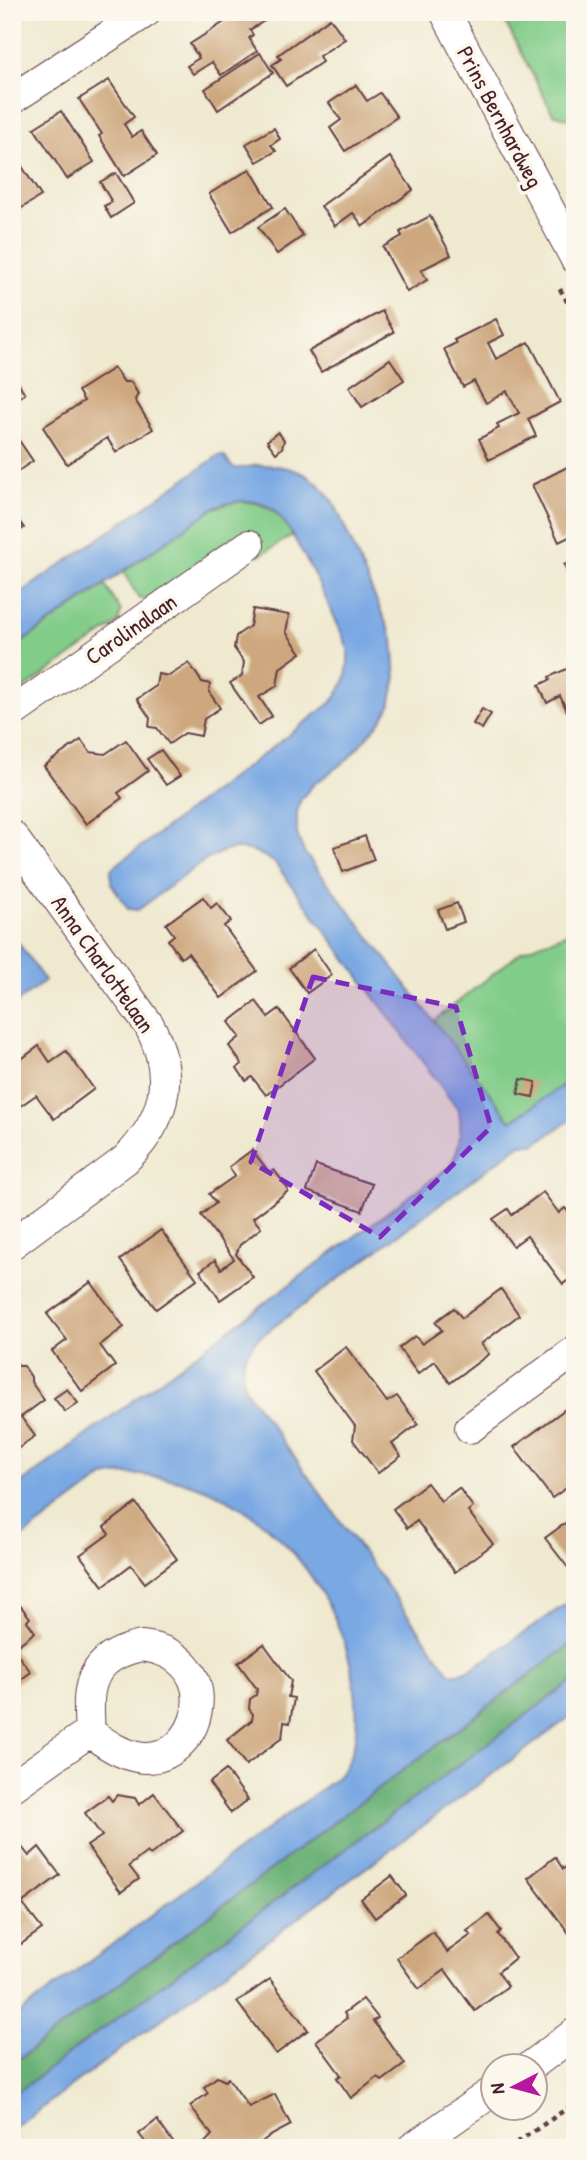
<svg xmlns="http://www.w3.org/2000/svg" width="587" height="2160" font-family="'Patrick Hand',sans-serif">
<rect width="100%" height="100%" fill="#fbf7ec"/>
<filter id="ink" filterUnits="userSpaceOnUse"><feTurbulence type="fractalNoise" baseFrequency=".0143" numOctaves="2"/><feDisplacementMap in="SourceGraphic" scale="14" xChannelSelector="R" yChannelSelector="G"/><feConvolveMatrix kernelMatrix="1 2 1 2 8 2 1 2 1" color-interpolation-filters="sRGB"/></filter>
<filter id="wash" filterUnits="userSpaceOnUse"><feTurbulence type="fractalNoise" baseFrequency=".00686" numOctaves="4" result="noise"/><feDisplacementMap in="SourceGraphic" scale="28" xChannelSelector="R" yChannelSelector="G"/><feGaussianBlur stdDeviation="1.57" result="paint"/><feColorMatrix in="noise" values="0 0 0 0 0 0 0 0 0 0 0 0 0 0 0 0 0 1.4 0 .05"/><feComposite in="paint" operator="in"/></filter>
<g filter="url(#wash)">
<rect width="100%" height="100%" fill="#efe9d0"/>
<g fill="#81cc89" stroke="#66765a" stroke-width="2">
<path d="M500 12H575V114L568 119 553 114Z"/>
<path d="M237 501C266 502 278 510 293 535L259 556 244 534 152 599H140L123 572 214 508Z"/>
<path d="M105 585 121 611 118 623 12 697V649Z"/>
<path d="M575 930V1077L511 1121 434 1021 522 951Z"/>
</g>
<path fill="#68b075" stroke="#596850" stroke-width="2" d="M575 1641V1679L12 2096V2064Z"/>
<g fill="#79a8e3" stroke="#626487" stroke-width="2">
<path d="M218 456H224C227 460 230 467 235 468 241 469 251 466 257 465 295 465 317 475 336 507L393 639 396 678 390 706 380 722 348 759 313 785 301 799 297 812V834L304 852 511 1121 575 1077V1117L535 1144H521L256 1340C242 1359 239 1364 245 1389L450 1673 458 1674 471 1669 575 1598V1641L12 2064V2019L335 1779C357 1757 358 1729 356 1699 348 1596 265 1489 157 1477 139 1475 123 1472 104 1477L12 1545V1490L450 1166C460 1148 462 1132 459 1111L275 863C239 837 218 851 186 874 170 886 154 898 138 910L128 909 111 883V869L331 703C346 685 349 672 348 649 337 621 292 522 271 508 253 497 233 500 214 508L12 649V599Z"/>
<path d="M18 942 45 981 12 1006V943Z"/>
<path d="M575 1679V1713L12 2130V2096Z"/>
</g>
<g id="blocks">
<g fill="#cda77e">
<path d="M240 12H278L250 30 253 35 249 38 257 51 221 75 212 62 193 74 187 66 199 58 190 44Z"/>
<path d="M330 18 345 39 319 56 322 62 286 86 272 65 281 59 278 55Z"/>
<path d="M260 53 273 73 218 110 205 89Z"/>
<path d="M109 80 134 117 124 124 132 137 141 131 157 155 124 176 99 136 102 134 79 99Z"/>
<path d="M356 85 367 101 380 93 397 117 345 151 330 128 341 120 329 103Z"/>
<path d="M61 111 94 162 67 179 34 128Z"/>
<path d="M274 128 280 139 271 145 276 151 257 162 246 144Z"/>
<path d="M12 151 41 196 12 214Z"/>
<path d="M390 157 413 190 363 226 353 213 335 226 321 206Z"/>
<path d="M250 169 273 207 232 232 209 194Z"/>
<path d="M116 173 134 203 111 218 104 206 112 202 100 182Z"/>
<path d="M285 209 303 236 277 254 258 227Z"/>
<path d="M430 216 451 255 421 270 427 280 407 292 383 247 402 236 400 232Z"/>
<path d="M382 311 394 332 321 372 309 351Z"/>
<path d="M496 319 504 335 488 343 496 359 529 342 560 402 528 419 536 436 489 460 479 439 499 428 497 424 519 413 507 391 486 403 474 381 463 387 444 349 456 343 454 340Z"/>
<path d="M390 359 404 380 362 407 349 387Z"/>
<path d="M114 368 124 382H131L138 394 135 400 153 429 116 452 107 438 67 464 43 427 84 401 78 391Z"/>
<path d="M12 373 25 394 12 402Z"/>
<path d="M12 430 33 461 12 475Z"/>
<path d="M278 432 284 440 282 448 276 453 267 441Z"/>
<path d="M575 463V529L573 530 575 534 559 542 532 485Z"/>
<path d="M12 511 24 528 12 536Z"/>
<path d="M575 560V589L564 565Z"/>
<path d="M253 609 289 615 286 632 301 653 280 668 277 686 259 697 272 716 259 725 230 683 242 676 244 662 234 648 236 636 250 626Z"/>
<path d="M189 663 202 682 210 684 209 692 220 708 204 719 201 736 185 733 169 744 157 728 149 727 150 718 137 699 156 686 158 674 169 676Z"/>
<path d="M575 665V710L568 713 560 696 547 703 539 685 550 680 549 677Z"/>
<path d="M482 709 491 714 482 729 473 724Z"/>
<path d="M81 740 90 752 105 754 126 740 148 771 118 793 122 798 86 824 44 766Z"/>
<path d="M161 750 180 776 166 785 147 759Z"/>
<path d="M365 836 374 860 343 872 334 847Z"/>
<path d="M203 897 211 908 217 903 231 921 224 926 257 971 221 998 188 953 181 958 168 940 174 935 166 924Z"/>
<path d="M457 903 464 922 445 929 438 910Z"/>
<path d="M314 949 332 975 307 993 289 968Z"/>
<path d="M256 1001 268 1017 279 1009 315 1058 266 1095 252 1077 246 1081 237 1068 242 1064 229 1046 240 1037 229 1022Z"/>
<path d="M39 1046 50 1062 66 1051 94 1089 54 1119 36 1095 16 1109 12 1103V1066Z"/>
<path d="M521 1079 536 1082 533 1097 518 1094Z"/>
<path d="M252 1150 270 1173 274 1170 287 1187 288 1191 253 1218 261 1228 240 1245 236 1254 253 1277 220 1300 200 1271 215 1260 221 1269 234 1259 201 1215 216 1203 209 1194 235 1176 229 1167Z"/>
<path d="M316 1165 372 1184 362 1211 307 1191Z"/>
<path d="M543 1192 559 1213 565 1208 575 1221V1275L563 1284 527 1236 513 1246 493 1219 508 1209 512 1215Z"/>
<path d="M161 1230 197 1279 156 1309 120 1260Z"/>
<path d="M91 1282 124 1327 100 1345 115 1366 82 1391 52 1351 67 1340 47 1314Z"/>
<path d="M501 1289 519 1315 481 1344 489 1354 450 1383 435 1361 418 1374 399 1348 415 1336 422 1344 442 1330 435 1322 454 1308 462 1318Z"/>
<path d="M346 1347 387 1402 397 1396 418 1424 392 1444 401 1456 378 1473 353 1440 355 1426 314 1371Z"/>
<path d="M12 1357 19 1366H24L31 1377V1382L44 1400 21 1417 35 1436 12 1453Z"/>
<path d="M67 1389 78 1403 65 1412 54 1398Z"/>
<path d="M575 1402V1482L552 1498 514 1447Z"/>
<path d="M427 1483 441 1501 459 1488 473 1507 468 1511 493 1544 455 1572 417 1521 407 1528 393 1509Z"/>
<path d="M136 1503 177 1559 145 1583 131 1565 103 1586 80 1555 109 1534 104 1527Z"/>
<path d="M575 1516V1565L569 1569 545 1538Z"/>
<path d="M12 1602 16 1607 19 1604 30 1618 27 1621 35 1632 13 1649 31 1672 12 1686Z"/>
<path d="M264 1644 291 1681 288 1697 294 1698 290 1723 284 1722 282 1738 246 1765 227 1740 252 1720 253 1714 249 1709 250 1699 256 1695 257 1689 238 1663Z"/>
<path d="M226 1770 248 1800 231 1813 209 1783Z"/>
<path d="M154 1793 183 1831 150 1855 147 1852 129 1866 139 1879 121 1892 87 1846 102 1836 85 1813 108 1796 112 1801 117 1795 135 1798 139 1805Z"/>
<path d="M17 1841 29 1856 39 1847 60 1875 22 1903 42 1929 21 1944 12 1932V1844Z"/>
<path d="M555 1857 563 1869 575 1860V1933L571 1936 528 1878Z"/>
<path d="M392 1876 406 1895 375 1918 361 1899Z"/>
<path d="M489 1915 501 1931 498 1934 515 1958 498 1972 508 1986 475 2011 445 1970 419 1989 398 1960 397 1958 433 1932 447 1952 471 1935 467 1931Z"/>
<path d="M270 1979 308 2030 276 2054 237 2002Z"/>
<path d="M363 1999 378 2018 373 2021 405 2064 382 2081 378 2077 351 2098 337 2078 341 2075 316 2041 347 2018 344 2013Z"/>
<path d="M217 2077 225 2081 228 2078 249 2107 275 2094 291 2125 268 2137 254 2148H200L212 2135 190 2106 208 2093 204 2087Z"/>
<path d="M157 2120 177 2148H150L139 2134Z"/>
</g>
</g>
</g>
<g filter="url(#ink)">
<use href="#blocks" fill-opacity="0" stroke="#633d44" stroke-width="2"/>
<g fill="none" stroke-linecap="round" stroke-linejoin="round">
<defs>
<g id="minor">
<path d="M445 12 575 258"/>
<path d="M12 99 146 12"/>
<path d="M12 713 249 545"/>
<path d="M12 836 149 1025C176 1076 166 1120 125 1160L12 1244"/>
<path d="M470 1428 575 1351"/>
<path d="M142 1646C232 1657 200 1769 137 1757 118 1753 104 1742 89 1732 90 1723 89 1718 89 1710 87 1671 106 1653 142 1646Z"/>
<path d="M12 1787 89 1732"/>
<path d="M531 2066 575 2033"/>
<path d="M412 2148 492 2092"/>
</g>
</defs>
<use href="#minor" stroke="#633d44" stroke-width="32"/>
<g stroke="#633d44" stroke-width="4.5" stroke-dasharray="5 5" stroke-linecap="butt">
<path d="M560 289 575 316"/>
<path d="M509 2148 575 2103"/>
</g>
<use href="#minor" stroke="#fff" stroke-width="30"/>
</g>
</g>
<path fill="#7b2cbf" fill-opacity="0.2" stroke="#7b2cbf" stroke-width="5" stroke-dasharray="14 9" stroke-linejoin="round" d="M313 977 456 1007 491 1127 380 1237 251 1162Z"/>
<g text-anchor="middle" stroke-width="7" stroke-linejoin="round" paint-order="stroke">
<g font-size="23" fill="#4a1f2b" stroke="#fbf7ec">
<text transform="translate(500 117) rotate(62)" y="8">Prins Bernhardweg</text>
<text transform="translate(131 629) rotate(-35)" y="8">Carolinalaan</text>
<text transform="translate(103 964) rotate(55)" y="8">Anna Charlottelaan</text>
</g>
</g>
<rect width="587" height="2160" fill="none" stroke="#fbf7ec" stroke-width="42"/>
<g transform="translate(514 2087) rotate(264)"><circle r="33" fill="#fbf7ec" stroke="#b4a19f" stroke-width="2"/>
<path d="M0-5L12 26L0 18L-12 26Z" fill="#b5179e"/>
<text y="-10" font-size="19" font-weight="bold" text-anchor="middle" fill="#4a1f2b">N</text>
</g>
</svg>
